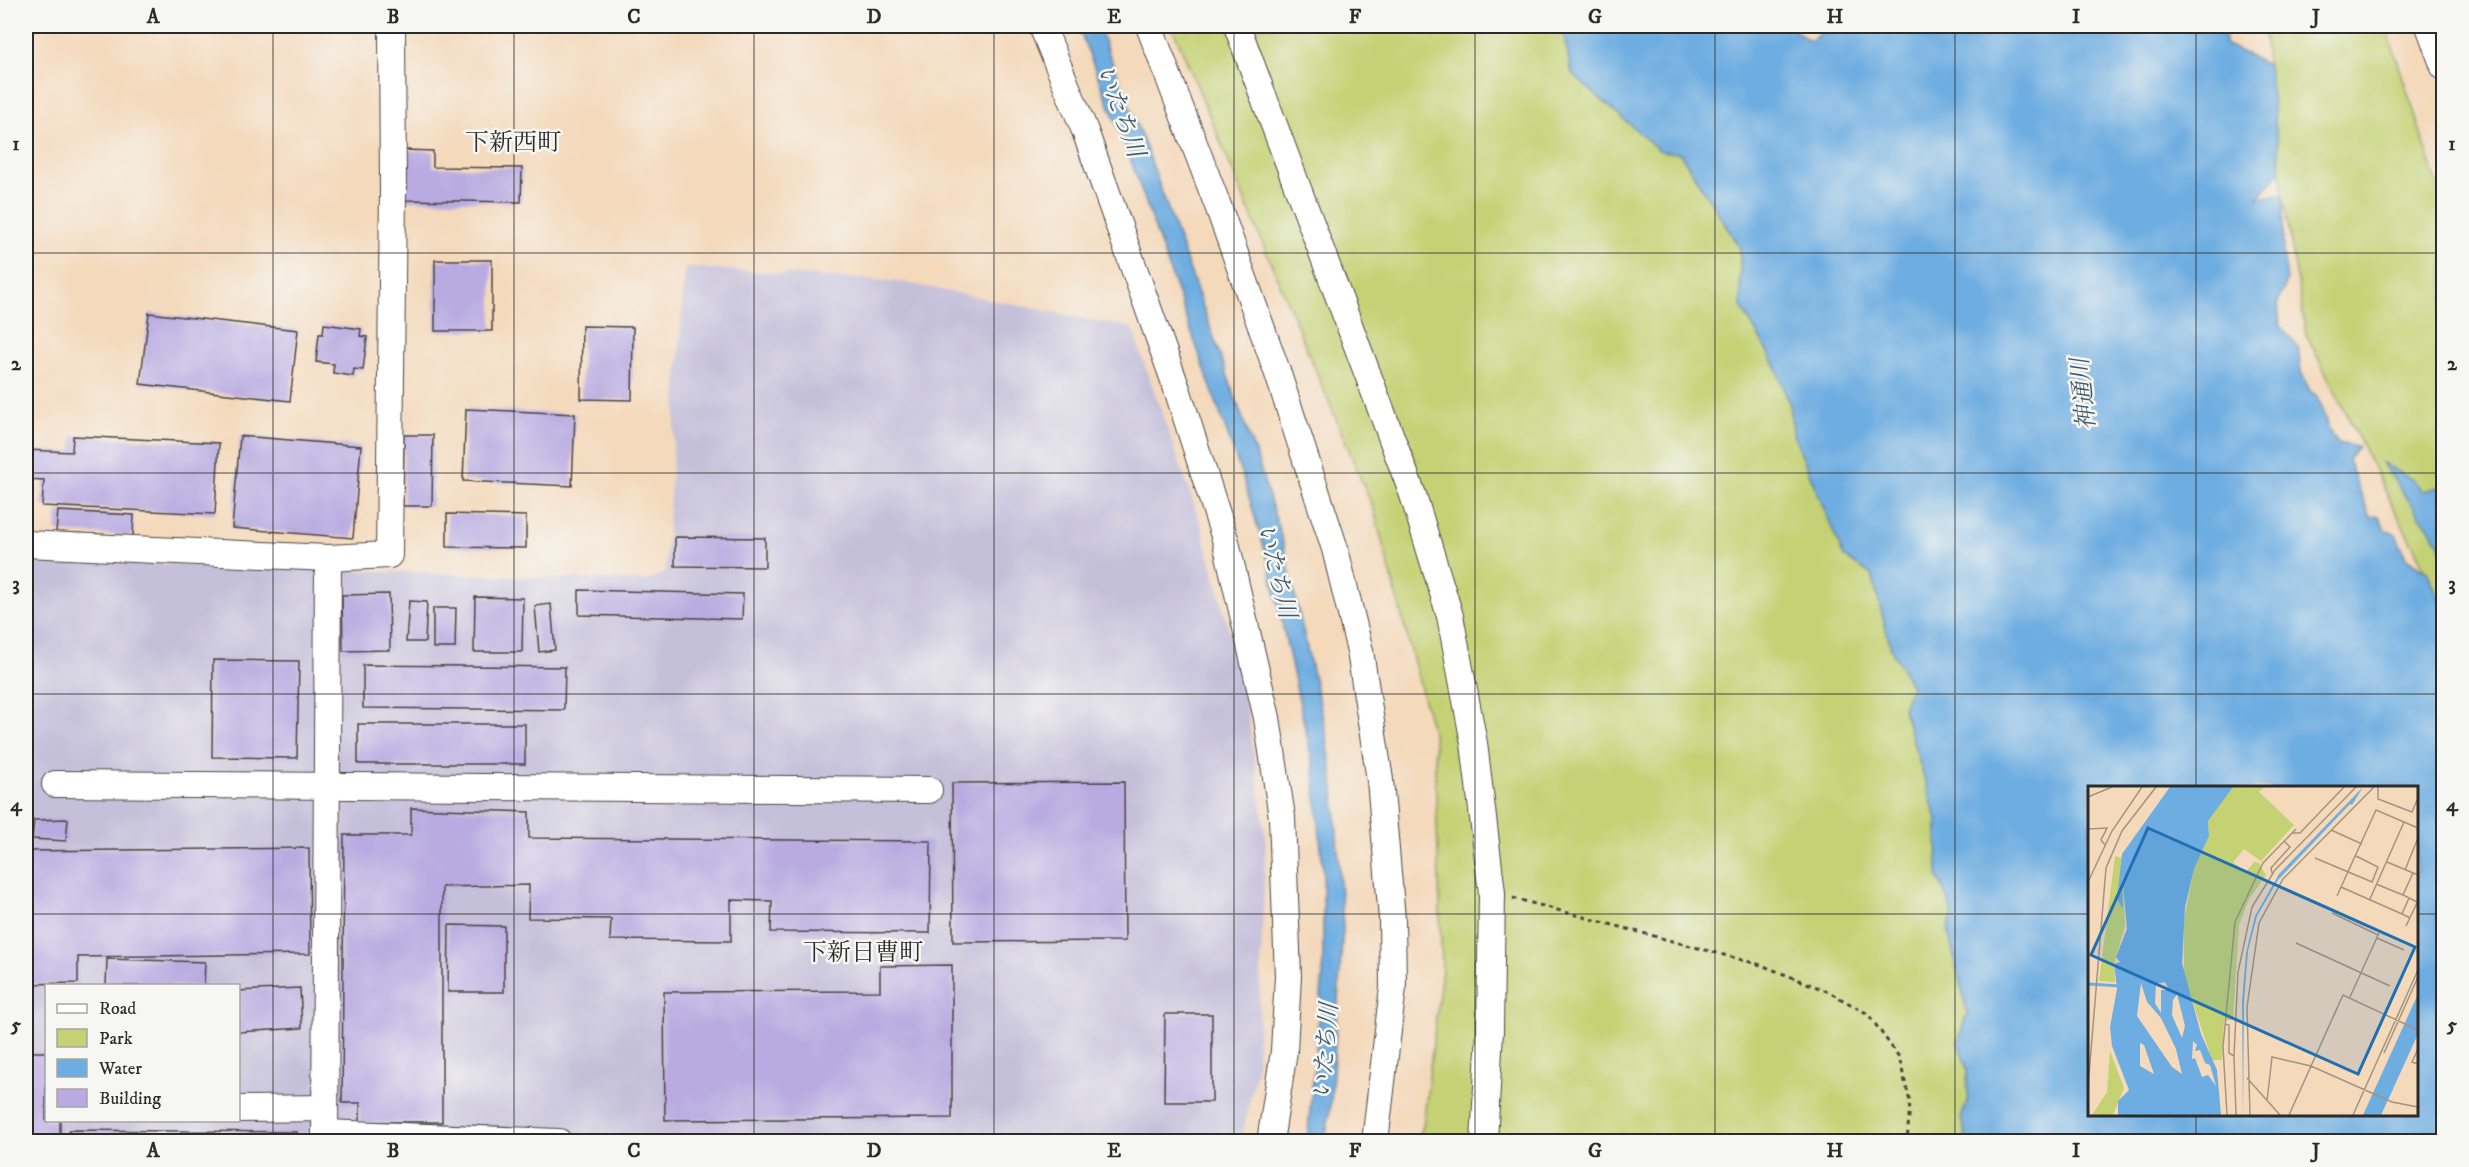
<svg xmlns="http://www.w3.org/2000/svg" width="2469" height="1167" font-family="'IM FELL DW Pica','Noto Serif JP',serif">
<rect width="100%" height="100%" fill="#f6f6f2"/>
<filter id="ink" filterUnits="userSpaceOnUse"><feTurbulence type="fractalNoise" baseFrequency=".0167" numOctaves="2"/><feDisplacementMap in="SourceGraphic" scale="12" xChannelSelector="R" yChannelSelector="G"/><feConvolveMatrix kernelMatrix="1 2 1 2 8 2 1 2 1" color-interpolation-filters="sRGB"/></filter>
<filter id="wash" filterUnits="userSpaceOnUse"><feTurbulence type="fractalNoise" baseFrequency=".008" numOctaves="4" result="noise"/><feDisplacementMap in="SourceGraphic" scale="24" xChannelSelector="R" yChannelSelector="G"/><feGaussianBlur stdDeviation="1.35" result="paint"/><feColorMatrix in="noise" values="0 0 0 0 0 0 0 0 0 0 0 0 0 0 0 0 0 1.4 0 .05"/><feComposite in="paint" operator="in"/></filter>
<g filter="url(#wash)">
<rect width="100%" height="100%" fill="#f4d9bb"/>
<path fill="#c5c0da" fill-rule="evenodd" d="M685 267 902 282 1132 328 1200 522 1243 682 1266 837 1257 1068 1241 1141 26 1142V558L645 581 665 573ZM46 986H238V1120H46Z"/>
<g fill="#c4d274" stroke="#787e50" stroke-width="1.5">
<path d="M1172 26H1562L1572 74 1680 153 1740 248 1741 306 1776 366 1790 405 1793 434 1844 556 1872 575 1891 648 1911 686 1903 709 1937 820 1938 876 1953 913 1948 930 1967 1013 1958 1042 1967 1070 1968 1099 1961 1118 1967 1141H1418L1423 1126 1442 969 1434 738 1374 510Z"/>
<path d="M2263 26H2386L2443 201V605L2306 334 2283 194Z"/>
</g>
<g fill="#6eade1" stroke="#4c6c86" stroke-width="1.5" fill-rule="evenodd">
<path d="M1078 26H1098L1148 153 1259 464 1283 543 1326 732 1334 787 1343 928 1331 1101 1325 1141H1307L1323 975V869L1313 764 1270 568 1245 484 1131 161Z"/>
<path d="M1562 26H1787L1810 41 1830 26H2225V44L2268 65 2281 171 2258 198 2283 194V253L2287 281 2278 302 2280 326 2298 347 2301 372 2310 391 2316 395 2327 419 2328 429 2338 443 2358 447 2348 460 2370 517 2379 516 2386 531 2396 534 2406 558 2427 571 2443 607V1141H1967L1961 1118 1968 1099 1967 1070 1958 1042 1967 1013 1948 930 1953 913 1938 876 1937 820 1903 708 1911 686 1891 648 1872 575 1844 557 1793 434 1790 405 1776 366 1741 306 1740 248 1680 153 1660 151 1572 74ZM2090 788H2416V1114H2090Z"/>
<path d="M2381 462 2413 480 2422 491 2440 487 2443 511V553L2439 542Z"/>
</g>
<g id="blocks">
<g fill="#b9abe1">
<path d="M405 150 433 151V167L522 168 521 202 405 200Z"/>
<rect x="435" y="260" width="57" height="71"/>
<path d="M149 313 298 330 290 401 140 384Z"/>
<path d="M324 324 361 329 360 336 367 337 363 370 354 369 353 376 333 373 334 364 316 362 319 334H323Z"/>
<path d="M582 326 633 327 632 400 581 399Z"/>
<path d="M466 409 575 414 572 486 463 481Z"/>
<path d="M404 435H433L432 506H403Z"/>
<path d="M73 436 219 443 215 514 42 506 44 480 26 479V450L72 452Z"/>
<path d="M240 436 361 446 353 538 232 528Z"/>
<path d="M58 511 134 515 133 536 56 532Z"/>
<path d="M447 514 526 516V548L447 547Z"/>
<path d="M675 537 765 538V567L675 566Z"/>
<path d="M579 590 743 594 742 619 579 615Z"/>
<path d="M389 594 390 650 343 651 342 595Z"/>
<path d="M475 597 523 598 522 652H474Z"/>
<path d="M409 601 427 602 425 642H406Z"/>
<path d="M551 604 555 650 539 652 535 606Z"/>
<path d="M433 608H456L455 648H433Z"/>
<path d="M213 660 299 661 297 758 212 757Z"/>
<path d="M363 665 565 667 564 710 363 708Z"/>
<rect x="358" y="724" width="167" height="40"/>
<path d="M1124 782 1125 941 953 942 952 783Z"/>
<path d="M411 808 529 812V838L931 841 930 933 771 932 772 901 731 900V941L610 940 611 919 528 918 529 885 442 887V1122H360V1103H342L344 835H411Z"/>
<path d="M68 819 66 841 32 839 34 820Z"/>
<path d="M309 848 310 954 78 957V983L26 984V851Z"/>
<path d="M449 925 504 926V992H448Z"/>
<path d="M107 959 205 962 204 986H106Z"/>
<path d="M952 965V1118L665 1120 664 992 880 991V966Z"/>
<path d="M300 988 302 1028 238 1032V991Z"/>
<path d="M1165 1014H1212V1102H1164Z"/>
<path d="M26 1052H46V1120H60V1142H26Z"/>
<path d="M69 1130 297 1132V1142H69Z"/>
</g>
</g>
</g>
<g filter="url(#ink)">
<use href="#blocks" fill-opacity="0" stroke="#494541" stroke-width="1.5"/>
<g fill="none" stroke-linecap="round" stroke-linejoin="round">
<defs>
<g id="minor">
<path d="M1042 26 1085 131 1177 389 1226 542 1267 718 1282 817 1288 976 1284 1051 1270 1142"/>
<path d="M1149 26 1218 206 1277 371 1335 549 1360 651 1380 780 1392 919 1393 987 1375 1142"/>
<path d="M1237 26 1413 495 1450 616 1474 743 1492 893 1490 1031 1484 1142"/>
<path d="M2429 26 2444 67"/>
<path d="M26 544 328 558 389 555 393 191 392 26"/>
<path d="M55 784 929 790"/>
<path d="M238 1109 325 1108"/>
<path d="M325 1133 559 1142"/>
<path d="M325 1142 328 558"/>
</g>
</defs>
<use href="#minor" stroke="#494541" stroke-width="28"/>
<path stroke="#494541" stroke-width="3" stroke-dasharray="4.5 4.5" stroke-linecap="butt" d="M1513 898 1761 965 1827 991 1868 1014 1899 1057 1910 1102 1907 1142"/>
<use href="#minor" stroke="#fff" stroke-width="26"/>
</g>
</g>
<path fill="none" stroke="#2b2b2b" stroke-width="1.5" stroke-opacity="0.55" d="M273 26V1142M514 26V1142M754 26V1142M994 26V1142M1234 26V1142M1475 26V1142M1715 26V1142M1955 26V1142M2196 26V788M26 253H2444M26 473H2444M26 694H2444M26 914H2090M2416 914H2444M2196 1114V1142"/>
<g text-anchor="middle" stroke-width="5" stroke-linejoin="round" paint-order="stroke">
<g font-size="24" font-style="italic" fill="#42586b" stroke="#f6f6f2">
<text transform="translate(1121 111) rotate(70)" y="8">いたち川</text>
<text transform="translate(2083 394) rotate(-96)" y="8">神通川</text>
<text transform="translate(1277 571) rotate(76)" y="8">いたち川</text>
<text transform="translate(1325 1051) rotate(-85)" y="8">いたち川</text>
</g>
<g font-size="24" fill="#2b2b2b" stroke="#f6f6f2">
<text x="513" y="150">下新西町</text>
<text x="863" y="960">下新日曹町</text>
</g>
</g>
<g transform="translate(2088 786)">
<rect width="330" height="330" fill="#f4d9bb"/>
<path d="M142 1H176L171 6 206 39 173 75 156 63 145 76 158 86 166 76 171 77 178 89 161 113 151 139 145 234H136L134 274H124L96 190V135L106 83 121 50 120 34ZM27 70 34 72 37 140 26 178 27 196 11 195ZM22 265 36 302 25 329H4L19 306Z" fill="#c4d274"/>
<path d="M82 1H145L120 35 121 50 106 83 97 121 94 177 113 248 129 284 133 329H30V315L41 304 24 260 22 241 29 203 26 178 32 176 28 171 39 143 34 89 35 123 29 113 34 68ZM77 196 81 204H73V227L67 217 68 198ZM53 197 59 216 73 232 88 263 94 288 84 281 49 230ZM89 208 97 240 94 252 84 229 85 214ZM105 255 109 259 107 265 112 264 117 277 122 279 128 300 120 289 114 291 107 272 104 273ZM52 257 56 259 66 288 52 280ZM275 1 264 19 262 18 190 94 169 130 160 165 156 216 155 329 154 216 158 167 167 130 191 88ZM330 208V248L300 314 293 329H275Z" fill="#6eade1" fill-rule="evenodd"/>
<path fill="none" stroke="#6eade1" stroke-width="3" d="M0 198 33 200M282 329 321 243M284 329 330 227"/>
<path fill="none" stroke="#a49381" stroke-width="1.5" d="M290 1V13L324 26 330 12M0 11 24 1M0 43 19 42 13 54 17 59M243 44 274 58M205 47H212L256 1M227 72 284 96 290 81 268 70M299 76 330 89M317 84 330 52M184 87 183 82 202 61 196 55M325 87 315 109 329 116M0 96 24 45 54 1M288 98 315 109M253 101 314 128M249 110 288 24 330 42M321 112 314 128 322 132M282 113 316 36M244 127 290 149M318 140 330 115M289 152 316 164M208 157 302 200M262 211 291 147M137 238 141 239V267L146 270M330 263 324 276 330 278M296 267 330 191M159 292 192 329M0 301 18 82 34 45 68 1M179 315 184 271 223 280 304 316 330 321M139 329 135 261 147 136 175 77 208 43M148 329 146 270 150 186 164 121 187 84 268 1M162 329 159 221 171 137 195 93 286 1M201 329 255 209 330 244M265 329 330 184"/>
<path fill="#1f6fb2" fill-opacity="0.15" stroke="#1f6fb2" stroke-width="3" d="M60 42 327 161 270 288 3 169Z"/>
<rect width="330" height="330" fill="none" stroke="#2b2b2b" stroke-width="3"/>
</g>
<rect width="2469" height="1167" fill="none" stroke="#f6f6f2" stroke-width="66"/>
<rect x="45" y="984" width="195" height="138" fill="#f6f6f2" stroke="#a5a5a2" stroke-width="1.5"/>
<rect x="57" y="1004" width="30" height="9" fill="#ffffff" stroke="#a5a5a2" stroke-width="1.5"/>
<text x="99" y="1014" font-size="18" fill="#2b2b2b">Road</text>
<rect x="57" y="1029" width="30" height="18" fill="#c4d274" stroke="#a5a5a2" stroke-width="1.5"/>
<text x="99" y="1044" font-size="18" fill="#2b2b2b">Park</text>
<rect x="57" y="1059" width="30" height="18" fill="#6eade1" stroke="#a5a5a2" stroke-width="1.5"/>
<text x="99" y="1074" font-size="18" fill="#2b2b2b">Water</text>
<rect x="57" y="1089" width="30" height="18" fill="#b9abe1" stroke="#a5a5a2" stroke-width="1.5"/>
<text x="99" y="1104" font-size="18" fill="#2b2b2b">Building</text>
<rect x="33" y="33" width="2403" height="1101" fill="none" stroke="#2b2b2b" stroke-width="2"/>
<g font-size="20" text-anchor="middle" font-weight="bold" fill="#2b2b2b">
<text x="153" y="23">A</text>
<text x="393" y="23">B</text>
<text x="634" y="23">C</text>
<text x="874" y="23">D</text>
<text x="1114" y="23">E</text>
<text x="1355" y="23">F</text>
<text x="1595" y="23">G</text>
<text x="1835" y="23">H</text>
<text x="2076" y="23">I</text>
<text x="2316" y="23">J</text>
<text x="16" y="150">1</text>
<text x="2452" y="150">1</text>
<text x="16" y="370">2</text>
<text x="2452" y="370">2</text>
<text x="16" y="590">3</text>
<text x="2452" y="590">3</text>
<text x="16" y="811">4</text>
<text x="2452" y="811">4</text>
<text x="16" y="1031">5</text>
<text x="2452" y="1031">5</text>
<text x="153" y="1157">A</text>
<text x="393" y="1157">B</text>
<text x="634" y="1157">C</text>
<text x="874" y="1157">D</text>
<text x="1114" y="1157">E</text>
<text x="1355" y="1157">F</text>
<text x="1595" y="1157">G</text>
<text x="1835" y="1157">H</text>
<text x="2076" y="1157">I</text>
<text x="2316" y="1157">J</text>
</g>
</svg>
